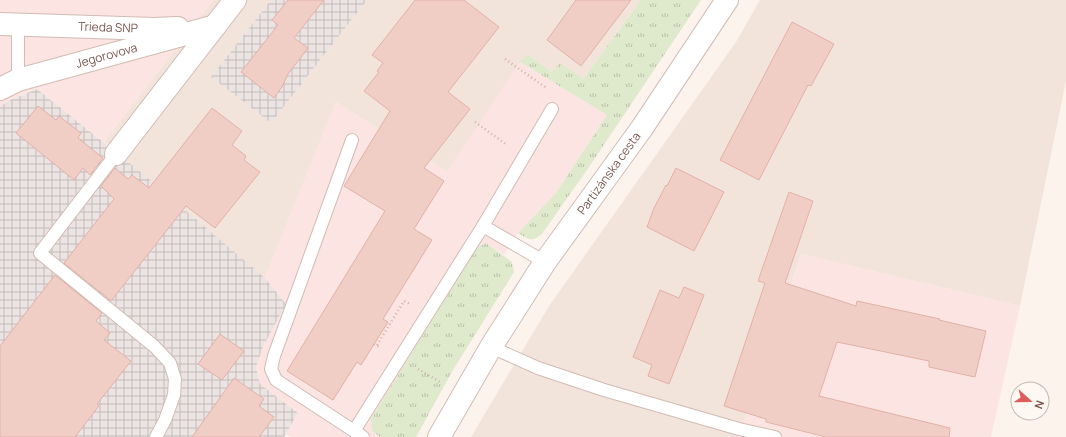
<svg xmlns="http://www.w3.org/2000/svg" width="1066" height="437" font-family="Manrope,sans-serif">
<defs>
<pattern id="industrial-grid" width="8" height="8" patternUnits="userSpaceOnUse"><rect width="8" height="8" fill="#ece4e2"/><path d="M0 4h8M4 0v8" fill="none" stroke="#c4bcba"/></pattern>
<pattern id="grass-tufts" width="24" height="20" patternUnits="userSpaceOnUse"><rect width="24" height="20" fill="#deeacb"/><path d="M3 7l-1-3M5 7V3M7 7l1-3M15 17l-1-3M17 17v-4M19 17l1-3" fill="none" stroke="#b9c0a7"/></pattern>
</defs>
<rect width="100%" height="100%" fill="#fcf3ed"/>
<g fill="#f3e4db">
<path d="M213 0H271L211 77 271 123 367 0H641L583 79 552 72 527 54 447 172 336 102 265 278 104 142Z"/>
<path d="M760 0H1066V81L1020 306 801 254 739 437H471L549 306 736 42Z"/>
</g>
<g fill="#fbe4e1">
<path d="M0 0H213L104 142 37 89 8 101 0 107Z"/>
<path d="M520 62 607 115 556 193 518 233 504 255 486 243 372 431 380 437H292L286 434 298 413 260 384 256 367 263 347 286 304 265 278 336 102 447 172Z"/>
<path d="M801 254 1020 306 991 437H739Z"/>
</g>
<g fill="url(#industrial-grid)">
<path d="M271 0H367L271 123 211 77Z"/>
<path d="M37 89 138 170 265 278 286 304 263 347 256 367 260 384 298 413 284 437H0V107L8 101Z"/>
</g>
<g fill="url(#grass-tufts)">
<path d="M641 0H701L589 167 542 234C532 242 529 240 518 233L556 193 607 115 520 62 527 54 552 72 560 63 583 79Z"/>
<path d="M486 243 512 262 514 272 453 370 416 437H380L372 431 371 419 477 248Z"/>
</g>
<g fill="#f0cec6" stroke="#e2b1a7">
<path d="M288 0H324L294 38 308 48 288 74 282 87 274 98 241 72 278 25 272 20Z"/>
<path d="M415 0H464L499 27 448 92 470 109 424 168 444 181 414 229 432 240 383 319 388 322 361 365 357 362 333 400 287 371 385 211 344 186 390 111 364 91 379 72 377 71 383 63 372 55Z"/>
<path d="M576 0H631L581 66 547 40Z"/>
<path d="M792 22 834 44 811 86 808 85 759 180 720 160Z"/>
<path d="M38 106 56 120 59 116 81 133 78 138 103 158 90 175 83 168 74 180 16 133Z"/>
<path d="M212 108 242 131 232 145 246 156 244 160 260 172 215 228 186 206 111 301 64 263 114 199 101 186 115 168 128 179 132 175 149 188Z"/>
<path d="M676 168 724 192 694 251 647 227 654 208 666 185 667 186Z"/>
<path d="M789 192 813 201 785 283 856 306 857 301 940 319 939 320 986 331 975 377 929 367V361L837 342 819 396 950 428 949 437H826L766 422V419L724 406 765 283 758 281Z"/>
<path d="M55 275 102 313 96 321 110 333 104 340 131 361 97 404 99 406 75 437H0V346Z"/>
<path d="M684 287 704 295 669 384 648 376 652 365 633 357 660 290 679 298Z"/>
<path d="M220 334 244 351 222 380 198 364Z"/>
<path d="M234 378 264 399 259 406 274 417 259 437H192Z"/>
</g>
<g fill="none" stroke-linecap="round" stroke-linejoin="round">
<defs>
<g id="service">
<path d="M18 80V25"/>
<path d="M352 140 274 356 271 369 276 380 354 431"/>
<path d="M116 154 40 253 154 346 170 363 175 379 174 395 165 420 156 437"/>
<path d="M483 226 552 109"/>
<path d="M491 347 538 368 604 390 739 429 775 437"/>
<path d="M363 437 354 431 483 226 545 262"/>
</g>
<g id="minor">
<path id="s1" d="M0 24 154 29 178 28"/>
<path id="s2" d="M0 89 18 80 215 26"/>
<path d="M116 154 235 0"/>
</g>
<g id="tertiary">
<path id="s3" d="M439 437 491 347 545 262 642 128 727 0"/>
</g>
</defs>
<use href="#service" stroke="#d1bcb4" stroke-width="14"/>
<use href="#minor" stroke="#d1bcb4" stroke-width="24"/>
<use href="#tertiary" stroke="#d1bcb4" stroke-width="24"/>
<g stroke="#d6b0a8" stroke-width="2.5" stroke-dasharray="1 3" stroke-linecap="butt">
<path d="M505 59 545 87 546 90"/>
<path d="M475 122 507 145"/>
<path d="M374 344 381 348"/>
<path d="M377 345 404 301 410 304"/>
<path d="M418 369 440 382"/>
</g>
<use href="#service" stroke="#fff" stroke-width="12"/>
<use href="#minor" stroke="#fff" stroke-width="22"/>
<use href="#tertiary" stroke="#fff" stroke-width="22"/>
</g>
<g text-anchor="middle" stroke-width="3" stroke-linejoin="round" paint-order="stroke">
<g font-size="12" fill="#77564f" stroke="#fef8f3">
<text dy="4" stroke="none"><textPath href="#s1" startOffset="108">Trieda SNP</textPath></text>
<text dy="4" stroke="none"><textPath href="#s2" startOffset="112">Jegorovova</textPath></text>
<text dy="4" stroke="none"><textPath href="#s3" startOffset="314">Partizánska cesta</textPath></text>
</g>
</g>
<g transform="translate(1030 401) rotate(111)"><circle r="19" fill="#fef8f3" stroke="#c8b7b1"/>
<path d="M0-3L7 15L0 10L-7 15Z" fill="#de5c59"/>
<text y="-6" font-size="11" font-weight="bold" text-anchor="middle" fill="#77564f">N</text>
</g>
</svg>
